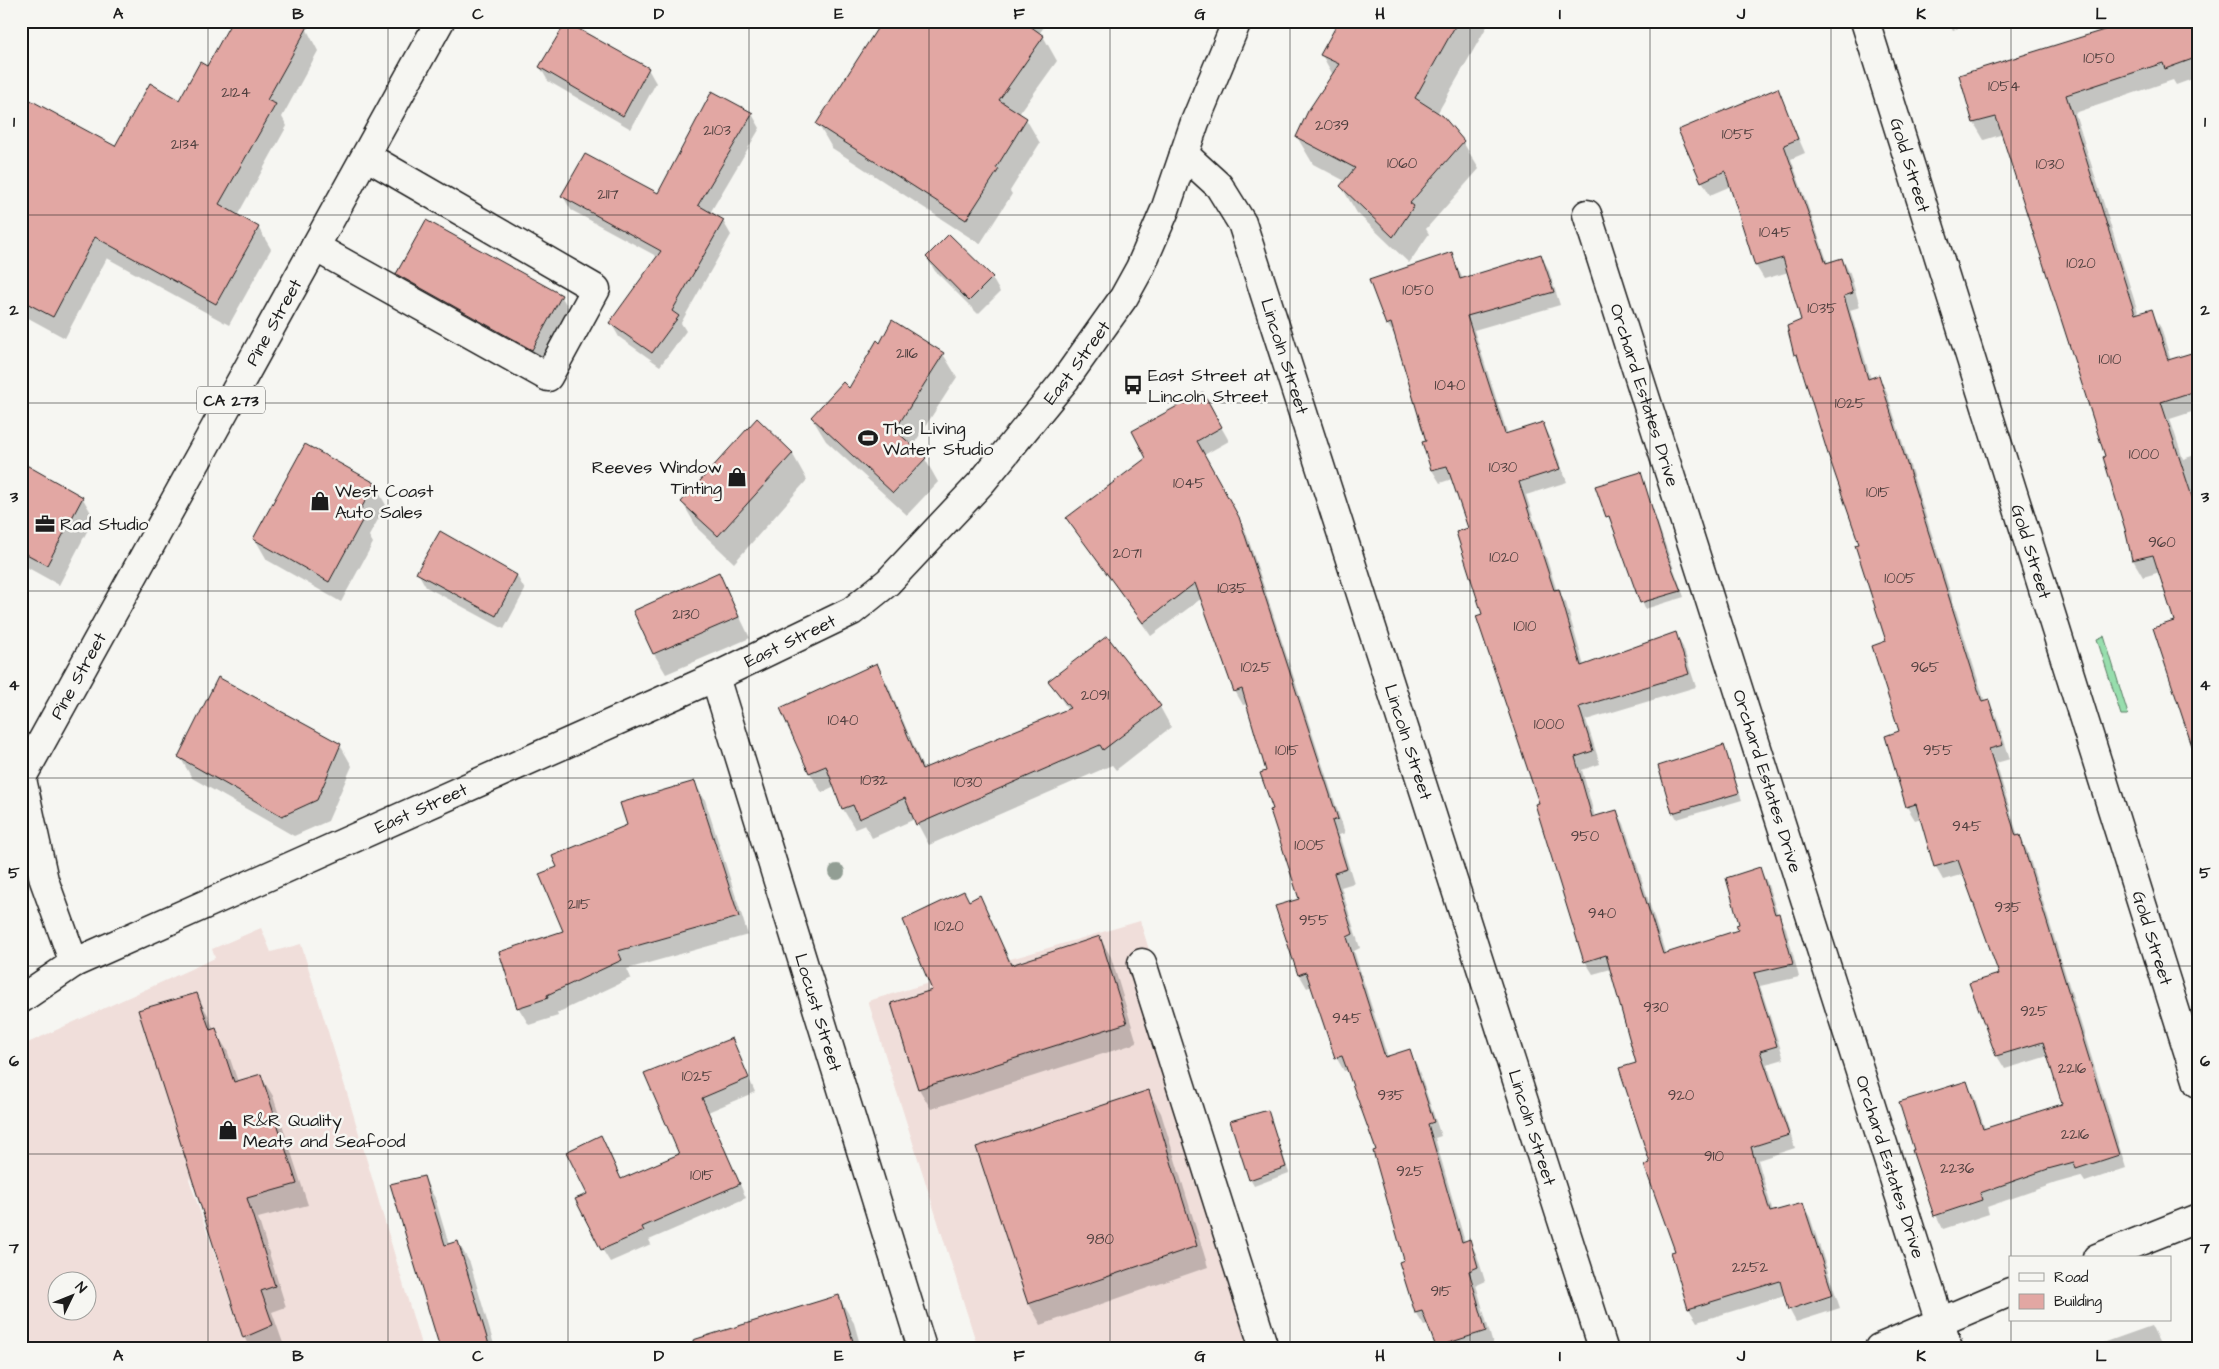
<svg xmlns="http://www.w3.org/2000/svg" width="2219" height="1369" font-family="'Architects Daughter',sans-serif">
<rect width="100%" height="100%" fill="#f6f6f2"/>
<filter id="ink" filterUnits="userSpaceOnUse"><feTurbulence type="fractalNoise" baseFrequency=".02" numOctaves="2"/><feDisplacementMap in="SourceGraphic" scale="10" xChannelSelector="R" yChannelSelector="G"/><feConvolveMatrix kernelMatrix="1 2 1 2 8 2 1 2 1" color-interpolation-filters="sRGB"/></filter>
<g filter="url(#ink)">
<g fill="#f0deda" fill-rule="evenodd">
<path d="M1140 921 1275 1348H978L868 1001Z"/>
<path d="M261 928 271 952 301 944 347 1093 422 1348H21V1046L215 958 212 949ZM190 1178 241 1276 242 1335 189 1179ZM58 1282H88V1312H58Z"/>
</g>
<path fill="#97dead" stroke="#5a7d64" d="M2104 636 2128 714 2127 715H2121L2097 639Z"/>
<g fill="#0003">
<path d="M884 21H1048L1039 34 1043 36 1057 61 1019 114 1026 119 1040 143 1010 191 1012 194 980 244 832 148 818 124Z"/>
<path d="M1340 21H1490L1437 114 1463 142 1479 169 1426 229 1429 234 1409 263 1357 213 1341 186 1345 181 1313 164 1297 137 1333 75 1322 55Z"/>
<path d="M1948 21H1977L1953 30Z"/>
<path d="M2198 21V77L2176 85 2173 80 2075 113 2139 315 2151 311 2161 328 2171 361 2198 359V410L2170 419 2183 459 2198 454V765L2182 706 2176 622 2160 572 2143 577 2133 560 2107 457 2003 134 1984 140 1974 123 1960 76Z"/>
<path d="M306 28 318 51 282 117 287 126 237 216 258 227 271 249 229 325 107 258 65 338 21 314V106L116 148 179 101 208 68Z"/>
<path d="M540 67 648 69 656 83 631 129 548 81Z"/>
<path d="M1777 89 1805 153 1791 159 1828 263 1842 259 1850 273 1860 307 1850 310 1871 379 1878 377 1886 390 1985 702 1988 701 1996 715 2010 759 1996 763 2018 836 2027 850 2126 1168 2085 1182 2081 1176 2056 1183 1987 1207 1989 1214 1943 1229 1936 1215 1966 1082 1974 1096 1985 1129 2064 1105 2048 1056 2005 1069 1997 1056 2001 975 1964 874 1943 880 1935 866 1921 818 1915 820 1907 807 1887 737 1901 732 1888 642 1861 545 1802 367 1795 354 1803 320 1789 272 1764 279 1756 266 1731 186 1710 195 1702 181Z"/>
<path d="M752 114 760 128 710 213 723 221 731 235 681 323 686 331 660 366 619 337 611 323 658 257 571 210 563 196 658 195Z"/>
<path d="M427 222 561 296 574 317 544 370 409 295 397 274Z"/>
<path d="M1451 254 1463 279 1540 255 1548 268 1560 305 1474 330 1508 435 1543 424 1550 437 1567 482 1526 495 1557 591 1566 603 1584 666 1675 634 1683 647 1696 687 1586 720 1600 764 1582 770 1595 817 1617 811 1624 824 1666 955 1739 931 1759 869 1767 882 1778 915 1786 928 1799 977 1760 986 1784 1059 1767 1064 1795 1148 1758 1160 1773 1213 1802 1204 1810 1217 1840 1308 1796 1322 1789 1309 1785 1295 1697 1322 1689 1309 1672 1253 1676 1252 1652 1164 1638 1064 1611 969 1593 974 1585 961 1541 803 1483 615 1469 529 1452 479 1440 483 1432 470 1424 443 1428 441 1396 337 1387 324Z"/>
<path d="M927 258 992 278 1000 292 978 314 935 271Z"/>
<path d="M881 344 943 354 957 377 912 447 925 459 938 482 907 515 826 441 812 418 850 390Z"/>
<path d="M1202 393 1229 441 1204 455 1246 532 1345 833 1339 835 1354 883 1341 887 1360 948 1354 951 1388 1058 1409 1051 1417 1065 1441 1136 1435 1138 1465 1242 1469 1241 1477 1255 1485 1281 1476 1285 1494 1348H1438L1429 1325 1424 1326 1416 1313 1401 1262 1406 1261 1377 1151 1348 1070 1344 1071 1336 1057 1312 986 1307 988 1299 974 1300 899 1275 810 1268 771 1248 704 1243 705 1235 691 1202 598 1151 636 1068 518 1148 459Z"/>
<path d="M792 453 807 480 734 563 698 529 682 502Z"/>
<path d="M21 464 82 497 94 518 59 585 21 564Z"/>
<path d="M1640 474 1684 597 1645 609 1597 487Z"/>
<path d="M374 484 386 505 369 536 373 543 341 602 267 560 255 539Z"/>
<path d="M440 533 517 576 525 590 504 629 426 587 418 573Z"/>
<path d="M719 574 750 638 666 674 654 654Z"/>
<path d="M876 665 888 685 924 770 1068 710 1050 681 1160 707 1171 727 1116 770 1112 765 929 845 915 819 872 838 865 825 855 829 843 809 835 787 822 793 810 773Z"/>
<path d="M340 745 352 766 328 821 294 836 192 778 180 757Z"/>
<path d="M1723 747 1742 800 1677 819 1673 812Z"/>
<path d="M694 782 705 800 748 935 627 969 631 978 557 1013 558 1016 529 1025 518 1007 565 932 559 867 629 825Z"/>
<path d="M979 897 1013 966 1100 938 1111 957 1137 1043 931 1109 919 1089 893 1004 933 991 969 902Z"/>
<path d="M196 994 208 1015 214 1030 227 1050 238 1082 260 1075 273 1096 308 1205 258 1218 286 1307 272 1312 284 1346 280 1348H250L244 1337Z"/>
<path d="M732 1040 755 1092 708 1112 746 1198 649 1240 651 1244 610 1262 602 1249 589 1195 601 1137 622 1180 681 1155 646 1074Z"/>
<path d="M1149 1092 1161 1113 1208 1267 1041 1325 1029 1304 978 1147Z"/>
<path d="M1268 1111 1289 1173 1254 1186 1250 1179Z"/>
<path d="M423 1177 435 1198 449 1245 458 1242 470 1263 495 1348H441Z"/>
<path d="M838 1296 854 1323 861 1348H702Z"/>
<path d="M2151 1326 2162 1348H2089Z"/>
<path d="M2191 1342 2195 1348H2175Z"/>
</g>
<g fill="#e2a7a3" stroke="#1c1c1c">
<path d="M232 21H311L267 100 276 104 219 204 259 227 216 304 95 237 53 317 21 300V95L115 146 150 83 179 100 200 62 207 66Z"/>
<path d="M882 21H1023L1044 36 999 100 1027 118 996 168 999 169 966 220 816 124Z"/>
<path d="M1339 21H1458L1415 98 1443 116 1464 141 1410 203 1414 206 1393 237 1340 186 1355 168 1296 137 1308 111 1339 64 1320 55Z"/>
<path d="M2133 21H2198V57L2165 69 2163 63 2066 95 2135 314 2152 309 2168 360 2198 351V390L2161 402 2198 515V745L2192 746 2153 628 2174 621 2153 555 2132 560 2125 529 2103 457 2105 456 1996 117 1973 123 1959 75Z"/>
<path d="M566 22 649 68 623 116 539 67Z"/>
<path d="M1778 88 1798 139 1784 145 1826 263 1842 258 1853 293 1844 296 1868 379 1879 375 1982 702 1989 700 2003 745 1989 749 2016 836 2020 835 2119 1155 2076 1169 2074 1162 2048 1169 1980 1193 1982 1200 1934 1216 1912 1150H1914L1899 1102 1967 1081 1983 1129 2062 1104 2043 1042 1996 1056 1969 983 1999 974 1958 860 1934 867 1916 804 1906 807 1885 736 1899 731 1872 646 1886 641 1855 545 1859 544 1828 454 1797 354 1794 355 1787 326 1801 320 1783 258 1755 266 1725 171 1701 182 1678 130Z"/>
<path d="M712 91 753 113 698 205 724 220 672 311 679 316 652 353 609 323 661 251 561 196 585 154 658 193Z"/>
<path d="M426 220 562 295 532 350 396 274Z"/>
<path d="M949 234 993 277 969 301 926 257Z"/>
<path d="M1452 252 1460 279 1541 254 1554 292 1467 316 1505 434 1543 422 1560 469 1519 482 1554 590 1559 589 1581 666 1676 632 1689 674 1579 707 1593 751 1575 757 1592 817 1617 810 1663 954 1738 930 1736 925 1739 924 1726 878 1760 867 1775 914 1779 913 1793 964 1754 973 1777 1046 1760 1051 1789 1135 1751 1147 1770 1212 1803 1203 1833 1295 1788 1310 1780 1281 1688 1309 1671 1252 1675 1251 1644 1165 1650 1163 1619 1068 1636 1063 1606 955 1584 962 1535 804 1539 803 1476 616 1482 614 1456 532 1468 528 1447 466 1431 470 1422 442 1426 441 1391 323 1386 325 1369 280Z"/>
<path d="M892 320 944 353 895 430 926 458 893 493 811 417 843 382 849 388 877 340 880 343Z"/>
<path d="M1203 392 1222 427 1197 441 1239 517 1338 819 1332 821 1347 869 1334 873 1353 934 1347 937 1385 1057 1410 1049 1434 1122 1428 1124 1462 1242 1470 1239 1478 1267 1469 1271 1486 1331 1436 1347 1422 1311 1415 1313 1399 1262 1404 1260 1373 1151 1376 1150 1342 1056 1335 1058 1306 972 1298 975 1275 906 1299 899 1270 810 1273 809 1260 773 1266 771 1242 689 1234 692 1195 583 1143 623 1066 518 1146 458 1132 431Z"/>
<path d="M757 418 793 453 718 536 681 502Z"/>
<path d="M305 444 375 483 356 518 362 521 329 582 253 539Z"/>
<path d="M21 462 83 497 47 565 21 551Z"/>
<path d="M1641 472 1666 553 1681 591 1640 603 1609 516 1606 517 1595 486Z"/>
<path d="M440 531 517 575 496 616 416 573Z"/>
<path d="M719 572 739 617 653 654 633 611Z"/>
<path d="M1107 636 1161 706 1103 750 1100 745 916 825 905 798 859 819 853 805 842 809 826 766 809 773 780 708 877 663 922 769 1070 708 1048 681Z"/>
<path d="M218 677 341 744 317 800 282 816 178 757Z"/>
<path d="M1724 745 1739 793 1672 813 1658 766Z"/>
<path d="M695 781 739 917 618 951 622 960 547 995 548 998 517 1008 499 952 563 931 539 874 557 867 552 856 627 825 620 803Z"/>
<path d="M964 891 969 901 980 895 1011 965 1100 936 1127 1023 918 1089 891 1003 932 990 903 920Z"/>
<path d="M197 993 210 1030 216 1028 234 1082 261 1074 297 1184 247 1198 275 1286 261 1291 273 1325 243 1338 138 1010Z"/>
<path d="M732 1038 749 1078 702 1098 740 1184 642 1227 644 1231 601 1250 575 1199 587 1194 566 1152 601 1135 621 1179 679 1154 644 1073Z"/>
<path d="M1149 1090 1197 1246 1028 1304 976 1147Z"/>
<path d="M1268 1110 1286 1167 1249 1180 1230 1121Z"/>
<path d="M424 1176 445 1245 458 1241 490 1348H440L390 1184Z"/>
<path d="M839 1295 855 1348H694L693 1340Z"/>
</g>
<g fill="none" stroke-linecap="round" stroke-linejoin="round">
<defs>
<g id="minor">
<path id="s1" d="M1865 21 2198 1083"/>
<path id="s2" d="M1184 154 1219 186 1242 223 1603 1348"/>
<path id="s3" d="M1587 214 1948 1348"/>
<path d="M315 247 548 377 596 289 366 156"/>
<path id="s4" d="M715 677 922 1348"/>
<path id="s5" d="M74 963 715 677 852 611 888 582 981 483 1065 380 1124 297 1140 268 1165 210 1195 122 1237 21"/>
<path d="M1142 963 1264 1348"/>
<path d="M2097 1258 2198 1218"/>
<path d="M1879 1348 2010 1292"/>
</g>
<g id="major">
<path id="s6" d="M21 779 440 21"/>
<path d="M21 999 74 963 44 880 22 779"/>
</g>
</defs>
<use href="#minor" stroke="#1c1c1c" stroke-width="31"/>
<use href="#major" stroke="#1c1c1c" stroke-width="31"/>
<use href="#minor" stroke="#f6f6f2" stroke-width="28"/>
<use href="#major" stroke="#f6f6f2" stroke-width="28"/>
</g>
<circle fill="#929e94" cx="837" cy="872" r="8"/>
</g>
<path fill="none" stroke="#1c1c1c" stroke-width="1" stroke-opacity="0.55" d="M208 21V1348M388 21V1348M568 21V1348M749 21V1348M929 21V1348M1110 21V1348M1290 21V1348M1470 21V1348M1650 21V1348M1831 21V1348M2011 21V1258M21 215H2198M21 403H2198M21 591H2198M21 778H2198M21 966H2198M21 1154H2198M2011 1320V1348"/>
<defs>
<symbol id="bus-bare" viewBox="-9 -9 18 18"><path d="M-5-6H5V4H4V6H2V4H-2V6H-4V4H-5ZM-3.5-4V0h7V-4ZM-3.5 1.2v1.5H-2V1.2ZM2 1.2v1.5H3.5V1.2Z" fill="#1c1c1c" stroke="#f6f6f2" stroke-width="2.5" paint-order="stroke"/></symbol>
<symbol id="stadium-bare" viewBox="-9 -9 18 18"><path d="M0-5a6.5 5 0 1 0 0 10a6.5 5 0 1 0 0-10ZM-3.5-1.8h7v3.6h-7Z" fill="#1c1c1c" stroke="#f6f6f2" stroke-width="2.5" paint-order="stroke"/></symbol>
<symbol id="shop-bare" viewBox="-9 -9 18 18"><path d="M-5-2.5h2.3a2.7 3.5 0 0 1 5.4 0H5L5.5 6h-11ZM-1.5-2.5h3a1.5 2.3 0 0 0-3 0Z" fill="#1c1c1c" stroke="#f6f6f2" stroke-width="2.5" paint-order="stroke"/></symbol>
<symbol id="office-bare" viewBox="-9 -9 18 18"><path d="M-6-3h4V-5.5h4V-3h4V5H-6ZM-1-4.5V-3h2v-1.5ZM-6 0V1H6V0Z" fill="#1c1c1c" stroke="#f6f6f2" stroke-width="2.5" paint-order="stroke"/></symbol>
</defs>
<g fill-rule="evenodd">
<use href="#bus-bare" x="1119" y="371" width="28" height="28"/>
<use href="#stadium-bare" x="854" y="424" width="28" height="28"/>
<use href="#shop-bare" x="723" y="463" width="28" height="28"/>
<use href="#shop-bare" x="306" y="487" width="28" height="28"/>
<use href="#office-bare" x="31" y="510" width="28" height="28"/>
<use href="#shop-bare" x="214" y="1116" width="28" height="28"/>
</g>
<g text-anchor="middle" stroke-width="5" stroke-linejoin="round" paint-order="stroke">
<g font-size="15" fill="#4e3f3e">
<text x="2099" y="63">1050</text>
<text x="2004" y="91">1054</text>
<text x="236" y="97">2124</text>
<text x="1332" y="130">2039</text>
<text x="717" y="135">2103</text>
<text x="1738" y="139">1055</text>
<text x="185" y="149">2134</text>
<text x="1402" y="168">1060</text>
<text x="2050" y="169">1030</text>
<text x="608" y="199">2117</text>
<text x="1775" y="237">1045</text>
<text x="2081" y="268">1020</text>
<text x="1418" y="295">1050</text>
<text x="1822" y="313">1035</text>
<text x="907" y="358">2116</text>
<text x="2110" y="364">1010</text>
<text x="1450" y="390">1040</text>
<text x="1850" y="408">1025</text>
<text x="2144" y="459">1000</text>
<text x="1503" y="472">1030</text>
<text x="1189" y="488">1045</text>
<text x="1878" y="497">1015</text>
<text x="2162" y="547">960</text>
<text x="1127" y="558">2071</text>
<text x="1504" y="562">1020</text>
<text x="1900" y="583">1005</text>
<text x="1232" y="593">1035</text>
<text x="686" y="619">2130</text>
<text x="1525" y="631">1010</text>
<text x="1256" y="672">1025</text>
<text x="1925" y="672">965</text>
<text x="1095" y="700">2091</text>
<text x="843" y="725">1040</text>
<text x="1549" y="729">1000</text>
<text x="1287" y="755">1015</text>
<text x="1938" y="755">955</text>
<text x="874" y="785">1032</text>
<text x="968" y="787">1030</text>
<text x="1967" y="831">945</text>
<text x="1585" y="841">950</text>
<text x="1310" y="850">1005</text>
<text x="579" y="909">2115</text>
<text x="2008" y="912">935</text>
<text x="1602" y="918">940</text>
<text x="1314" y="925">955</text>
<text x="949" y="931">1020</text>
<text x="1656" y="1012">930</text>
<text x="2034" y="1016">925</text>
<text x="1347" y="1023">945</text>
<text x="2072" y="1073">2216</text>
<text x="697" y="1081">1025</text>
<text x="1391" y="1100">935</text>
<text x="1681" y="1100">920</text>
<text x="2075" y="1139">2216</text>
<text x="1714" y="1161">910</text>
<text x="1957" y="1173">2236</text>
<text x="1410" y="1176">925</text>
<text x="702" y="1180">1015</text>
<text x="1100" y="1244">980</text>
<text x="1750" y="1272">2252</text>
<text x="1441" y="1296">915</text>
</g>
<rect fill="#f6f6f2" stroke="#5d5d5c" stroke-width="1" x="197" y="386.5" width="68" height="27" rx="4"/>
<g font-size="16" font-weight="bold" fill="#1c1c1c">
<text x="231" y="406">CA 273</text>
</g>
<g font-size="18" fill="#1c1c1c" stroke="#f6f6f2">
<text dy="6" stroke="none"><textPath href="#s1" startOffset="151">Gold Street</textPath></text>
<text dy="6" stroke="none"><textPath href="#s6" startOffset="522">Pine Street</textPath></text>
<text dy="6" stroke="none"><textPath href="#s2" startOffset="231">Lincoln Street</textPath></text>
<text dy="6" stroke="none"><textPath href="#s5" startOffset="1190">East Street</textPath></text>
<text dy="6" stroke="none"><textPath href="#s3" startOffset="190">Orchard Estates Drive</textPath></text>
<text dy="6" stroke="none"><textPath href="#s1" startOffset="556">Gold Street</textPath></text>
<text dy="6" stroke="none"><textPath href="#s5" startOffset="785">East Street</textPath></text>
<text dy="6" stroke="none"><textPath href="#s6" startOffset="118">Pine Street</textPath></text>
<text dy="6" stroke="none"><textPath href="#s2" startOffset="636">Lincoln Street</textPath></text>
<text dy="6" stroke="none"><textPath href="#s3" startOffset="595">Orchard Estates Drive</textPath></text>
<text dy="6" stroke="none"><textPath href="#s5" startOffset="380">East Street</textPath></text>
<text dy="6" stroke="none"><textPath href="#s1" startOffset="961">Gold Street</textPath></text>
<text dy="6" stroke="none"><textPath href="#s4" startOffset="351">Locust Street</textPath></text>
<text dy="6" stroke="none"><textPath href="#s2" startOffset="1041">Lincoln Street</textPath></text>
<text dy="6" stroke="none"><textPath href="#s3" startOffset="1000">Orchard Estates Drive</textPath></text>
</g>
<g font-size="18" fill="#1c1c1c" stroke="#f6f6f2" text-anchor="start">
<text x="1148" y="381">East Street at<tspan x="1148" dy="21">Lincoln Street</tspan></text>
<text x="883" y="434">The Living<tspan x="883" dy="21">Water Studio</tspan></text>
<text x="722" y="473" text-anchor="end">Reeves Window<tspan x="722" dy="21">Tinting</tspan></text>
<text x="335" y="497">West Coast<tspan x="335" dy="21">Auto Sales</tspan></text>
<text x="60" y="530">Rad Studio</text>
<text x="243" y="1126">R&amp;R Quality<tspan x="243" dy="21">Meats and Seafood</tspan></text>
</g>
</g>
<rect width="2219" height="1369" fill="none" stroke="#f6f6f2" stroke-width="55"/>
<rect x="2009" y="1256" width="162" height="65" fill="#f6f6f2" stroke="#9f9f9c"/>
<rect x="2019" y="1273" width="25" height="8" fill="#f6f6f2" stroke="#9f9f9c"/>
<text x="2054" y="1282" font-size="15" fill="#1c1c1c">Road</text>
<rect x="2019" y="1294" width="25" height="15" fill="#e2a7a3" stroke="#9f9f9c"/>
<text x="2054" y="1306" font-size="15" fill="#1c1c1c">Building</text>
<g transform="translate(72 1296) rotate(47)"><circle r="24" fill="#f6f6f2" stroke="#9f9f9c"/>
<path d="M0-4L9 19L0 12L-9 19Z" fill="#1c1c1c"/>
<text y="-8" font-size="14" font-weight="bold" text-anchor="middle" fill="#1c1c1c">N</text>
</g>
<rect x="28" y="28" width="2164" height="1314" fill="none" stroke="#1c1c1c" stroke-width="2"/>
<g font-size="16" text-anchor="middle" font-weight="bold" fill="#1c1c1c">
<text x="118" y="19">A</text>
<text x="298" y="19">B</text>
<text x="478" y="19">C</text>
<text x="659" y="19">D</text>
<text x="839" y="19">E</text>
<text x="1019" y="19">F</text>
<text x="1200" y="19">G</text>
<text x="1380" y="19">H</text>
<text x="1560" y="19">I</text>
<text x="1741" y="19">J</text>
<text x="1921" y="19">K</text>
<text x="2101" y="19">L</text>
<text x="14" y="127">1</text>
<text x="2205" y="127">1</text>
<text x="14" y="315">2</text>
<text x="2205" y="315">2</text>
<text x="14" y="502">3</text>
<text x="2205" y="502">3</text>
<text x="14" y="690">4</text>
<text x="2205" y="690">4</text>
<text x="14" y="878">5</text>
<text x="2205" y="878">5</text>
<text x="14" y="1066">6</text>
<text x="2205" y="1066">6</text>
<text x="14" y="1253">7</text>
<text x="2205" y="1253">7</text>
<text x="118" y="1361">A</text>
<text x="298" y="1361">B</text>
<text x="478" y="1361">C</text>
<text x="659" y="1361">D</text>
<text x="839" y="1361">E</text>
<text x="1019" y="1361">F</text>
<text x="1200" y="1361">G</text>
<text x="1380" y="1361">H</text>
<text x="1560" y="1361">I</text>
<text x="1741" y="1361">J</text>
<text x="1921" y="1361">K</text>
<text x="2101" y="1361">L</text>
</g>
</svg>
